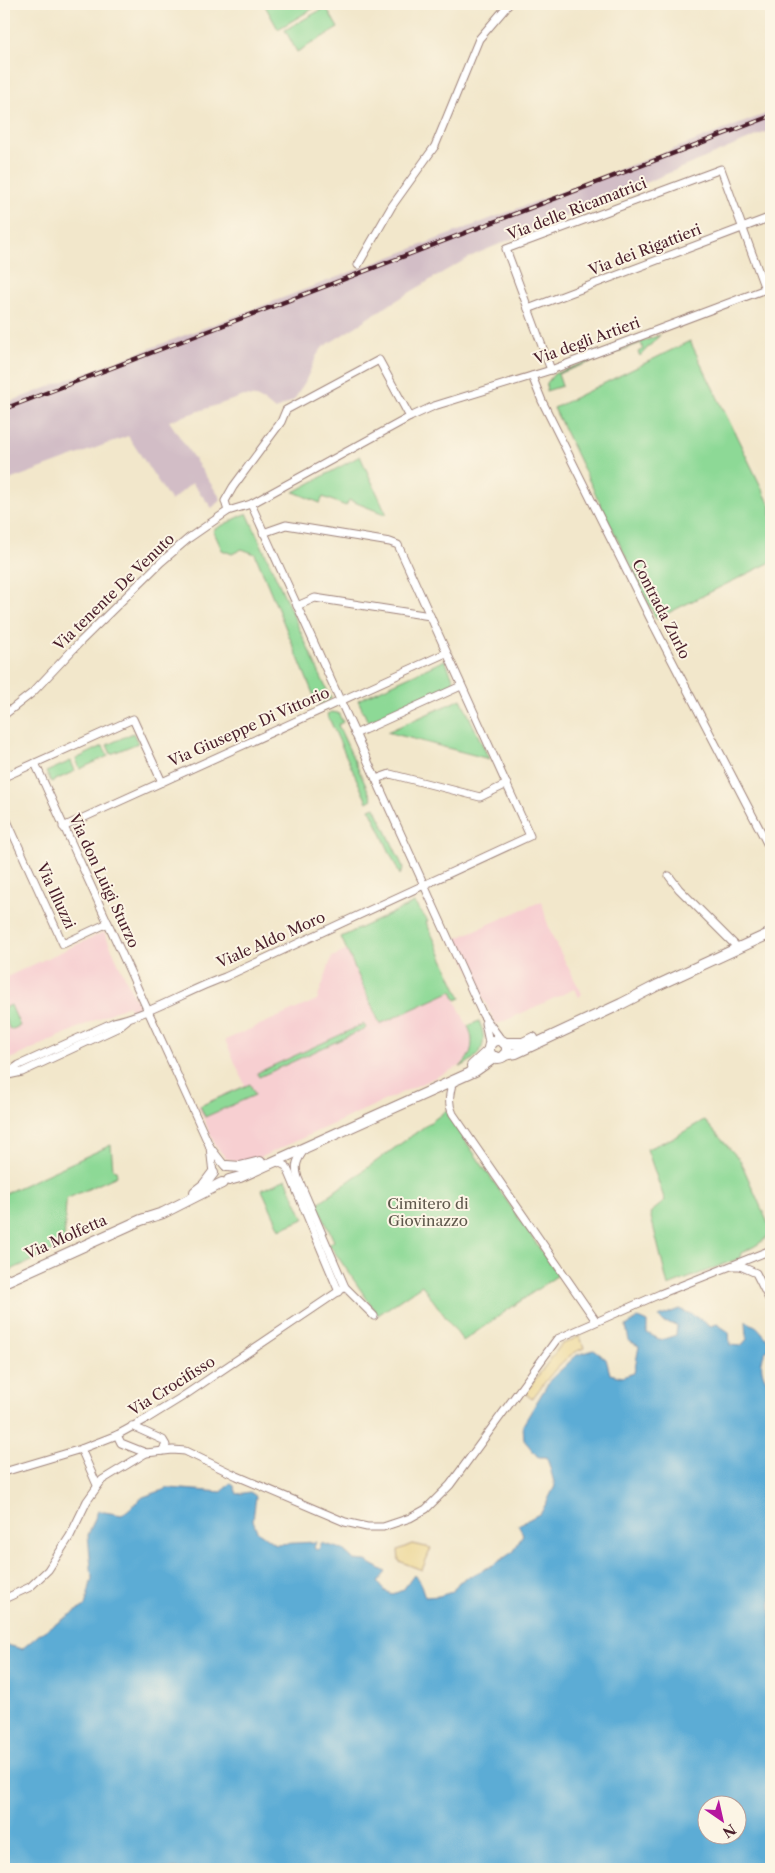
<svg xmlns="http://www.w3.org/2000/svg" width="775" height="1873" font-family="'Libre Caslon Text',serif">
<rect width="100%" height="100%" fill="#fcf5e5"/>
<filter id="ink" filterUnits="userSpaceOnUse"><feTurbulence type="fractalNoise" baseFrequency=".02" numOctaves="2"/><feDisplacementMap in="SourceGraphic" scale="10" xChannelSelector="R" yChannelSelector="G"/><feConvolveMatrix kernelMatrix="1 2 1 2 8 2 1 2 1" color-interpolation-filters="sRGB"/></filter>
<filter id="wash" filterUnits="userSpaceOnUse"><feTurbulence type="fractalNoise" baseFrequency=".0096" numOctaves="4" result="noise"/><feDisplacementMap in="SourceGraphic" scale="20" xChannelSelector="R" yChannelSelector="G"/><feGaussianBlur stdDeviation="1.12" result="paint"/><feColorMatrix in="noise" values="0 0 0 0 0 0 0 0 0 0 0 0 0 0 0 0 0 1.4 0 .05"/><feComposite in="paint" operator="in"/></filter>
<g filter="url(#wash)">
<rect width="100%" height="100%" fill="#f2e7cb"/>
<g fill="#f7cfd1">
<path d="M542 901 546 919 553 938 582 994 579 997 574 989 496 1025 455 939Z"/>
<path d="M104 932 139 1007 132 1011 128 1005 8 1060 4 1050V978Z"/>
<path d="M347 950 380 1024 451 991 471 1034 472 1048 468 1057 460 1066 261 1157 247 1162H236L226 1158 216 1147 198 1106 245 1085 225 1040 317 1000 332 957Z"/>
</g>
<path fill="#d2bdc6" d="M771 112V130L476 254 445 271 366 319 363 322 323 347 317 355 305 382 294 400 275 410 264 401 256 397 244 396 169 421 221 499 212 508 192 483 171 501 128 436 4 482V404Z"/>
<g fill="#8dd996" stroke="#6c7c60">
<path d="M264 4H321L278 29Z"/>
<path d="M326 7 338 28 297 52 285 30Z"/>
<path d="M660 335 640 356 638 352 643 349 641 343 558 374 562 386 546 391 547 383 554 374Z"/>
<path d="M690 341 771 507V562L656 619 554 408Z"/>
<path d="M360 456 387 515 349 500 346 506 323 497 320 503 294 492Z"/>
<path d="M247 513 331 699 319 704 318 700 316 701 255 554 242 549 232 554 222 550 213 530Z"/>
<path d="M445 660 455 683 368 722 358 700Z"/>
<path d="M461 699 489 759 387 732Z"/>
<path d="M332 712 338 713 343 722 338 725 372 799 367 802 327 714Z"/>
<path d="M133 733 138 743 111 754 107 745Z"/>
<path d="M103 746 108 756 80 769 76 759Z"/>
<path d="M71 761 75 771 51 782 46 772Z"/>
<path d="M375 807 403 867 404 866 400 875 370 809Z"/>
<path d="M414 903 428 921 426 922 461 998 456 1000 452 991 380 1024 341 937Z"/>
<path d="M11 1005 20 1026 10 1030 4 1016V1008Z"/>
<path d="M479 1021C489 1044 482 1056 460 1067 473 1055 475 1041 468 1026Z"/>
<path d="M364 1024 366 1028 259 1077 257 1073Z"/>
<path d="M250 1084 255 1095 205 1117 200 1106Z"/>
<path d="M446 1111 469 1146 558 1275 463 1341 422 1285 378 1315 329 1244 334 1241 317 1204Z"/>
<path d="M704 1120 740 1160 771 1230C767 1241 752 1248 741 1253L740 1258 668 1286 650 1213 665 1201 647 1149 675 1137Z"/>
<path d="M111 1145 113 1169 116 1170 117 1176 66 1199 64 1246 4 1273V1194Z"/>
<path d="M286 1179 304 1219 280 1229 262 1190Z"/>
</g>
<g fill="#eeda9e" stroke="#9c7c64">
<path d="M580 1336 584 1348C562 1356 546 1381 532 1399L525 1393 561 1345Z"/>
<path d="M412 1544 431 1548 422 1570 399 1561 398 1550Z"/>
</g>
<path fill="#5bacd5" stroke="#526680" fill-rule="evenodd" d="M679 1309 691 1314 711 1326 717 1324 729 1332 730 1345 741 1346 747 1339 746 1321 757 1327 771 1343V1346C758 1357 759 1374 771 1386V1869H4V1644L22 1649 41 1633 85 1606 92 1578 88 1535 98 1511 122 1515 143 1497 169 1488 222 1492 230 1483 234 1486 237 1494 250 1492 256 1496 253 1520 257 1531 275 1544 316 1542 314 1548 317 1550 321 1547V1543L342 1549 354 1560 366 1561 386 1572 378 1582 385 1591 393 1594 403 1590 414 1575 420 1582 425 1597 439 1596 452 1592 459 1582 495 1564 514 1551 523 1534 518 1525 541 1513 555 1486 547 1457H538L524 1440 523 1425 550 1380 577 1355 594 1350 606 1359 610 1374 622 1377 634 1373 639 1346 629 1341 626 1326 638 1318 647 1322V1333L661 1340 676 1335 677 1325 663 1322 659 1317ZM708 1806H738V1836H708Z"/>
</g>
<g filter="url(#ink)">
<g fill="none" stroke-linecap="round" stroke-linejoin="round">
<defs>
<g id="minor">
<path d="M358 265 392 206 435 146 479 39 509 4"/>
<path d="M528 309 771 217"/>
<path d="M551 370 506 249 721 169 765 289"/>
<path d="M532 376 542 401 651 620 771 851"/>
<path d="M251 504 483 1015 502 1041"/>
<path d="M228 511 225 501 233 487 281 422 286 410 379 360 410 417"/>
<path d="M297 606 315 598 430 616"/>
<path d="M4 715 32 693 81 641 161 562 189 538 228 511 251 504 410 417 434 406 551 370 771 287"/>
<path d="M355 734 461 686"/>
<path d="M35 763 210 1147 224 1165"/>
<path d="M4 777 133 719 162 782"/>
<path d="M376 779 390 774 480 797 507 784"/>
<path d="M4 814 63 944 108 923"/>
<path d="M63 827 446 653"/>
<path d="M669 876 679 889 738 948"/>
<path d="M485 1023 490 1047"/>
<path d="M8 1075 22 1072 117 1028 127 1020"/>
<path d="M4 1076 19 1065 114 1022C153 1013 188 990 225 977L530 836 398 545 390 542 286 525 263 533"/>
<path d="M453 1080C450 1092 447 1103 453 1114L596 1321"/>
<path d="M210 1147 213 1173"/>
<path d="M305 1149C297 1159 294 1166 298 1178L345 1287 374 1316"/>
<path d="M276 1161 286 1166 290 1175 339 1292"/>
<path d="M733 1266H740L756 1273 771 1303"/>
<path d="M132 1426 163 1440 166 1445 162 1451"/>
<path d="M117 1435 121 1443 146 1453"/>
<path d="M81 1449 97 1485"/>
<path d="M4 1472 81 1449 117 1435 148 1418 182 1397 345 1287"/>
<path d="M4 1599 30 1587 48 1570 70 1536 87 1501 102 1480 146 1453 173 1450 185 1451 237 1476 345 1522 367 1527H383L410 1518 426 1509 450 1485 557 1339 660 1294 771 1250"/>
</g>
<g id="secondary">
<circle cx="498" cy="1049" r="9"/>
<path d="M504 1043H523L533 1038"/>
<path d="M504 1055 516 1053 621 1004 658 985 771 933"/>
<path d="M472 1066 489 1050"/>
<path d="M227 1166 240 1167 260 1162"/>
<path d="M229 1180 240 1177 475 1071 495 1057"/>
<path d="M195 1192 204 1185 213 1173"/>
<path d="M4 1282 141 1220 163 1213 222 1183"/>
</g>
</defs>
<use href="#minor" stroke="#9e837b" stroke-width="9"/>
<use href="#secondary" stroke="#9e837b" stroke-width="12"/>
<use href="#minor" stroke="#fff" stroke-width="7"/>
<use href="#secondary" stroke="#fff" stroke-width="10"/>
<defs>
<path id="rail" d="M4 409 771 116"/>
</defs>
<use href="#rail" stroke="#4a1f2b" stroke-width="4.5"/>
<use href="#rail" stroke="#fcf5e5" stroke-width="2.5" stroke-dasharray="8" stroke-linecap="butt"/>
</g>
</g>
<g text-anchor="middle" stroke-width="4" stroke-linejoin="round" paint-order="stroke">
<g font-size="15" fill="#4a1f2b" stroke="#fcf5e5">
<text transform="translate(577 209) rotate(-21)" y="5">Via delle Ricamatrici</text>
<text transform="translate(645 250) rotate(-21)" y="5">Via dei Rigattieri</text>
<text transform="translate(587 341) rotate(-20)" y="5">Via degli Artieri</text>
<text transform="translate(114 592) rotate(-44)" y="5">Via tenente De Venuto</text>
<text transform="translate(661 609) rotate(63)" y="5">Contrada Zurlo</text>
<text transform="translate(249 727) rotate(-24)" y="5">Via Giuseppe Di Vittorio</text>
<text transform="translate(104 881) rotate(65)" y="5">Via don Luigi Sturzo</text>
<text transform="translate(56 896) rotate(65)" y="5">Via Illuzzi</text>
<text transform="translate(271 940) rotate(-24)" y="5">Viale Aldo Moro</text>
<text transform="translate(66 1237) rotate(-24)" y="5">Via Molfetta</text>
<text transform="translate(172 1386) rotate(-32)" y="5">Via Crocifisso</text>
</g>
<g font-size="15" fill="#5e574b" stroke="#fcf5e5">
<text x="428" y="1209">Cimitero di<tspan x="428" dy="17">Giovinazzo</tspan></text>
</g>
</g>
<rect width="775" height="1873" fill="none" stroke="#fcf5e5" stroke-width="20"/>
<g transform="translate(722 1820) rotate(146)"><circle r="24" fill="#fcf5e5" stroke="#b59f9b"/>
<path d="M0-4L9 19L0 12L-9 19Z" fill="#b5179e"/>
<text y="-8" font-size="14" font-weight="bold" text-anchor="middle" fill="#4a1f2b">N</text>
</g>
</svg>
